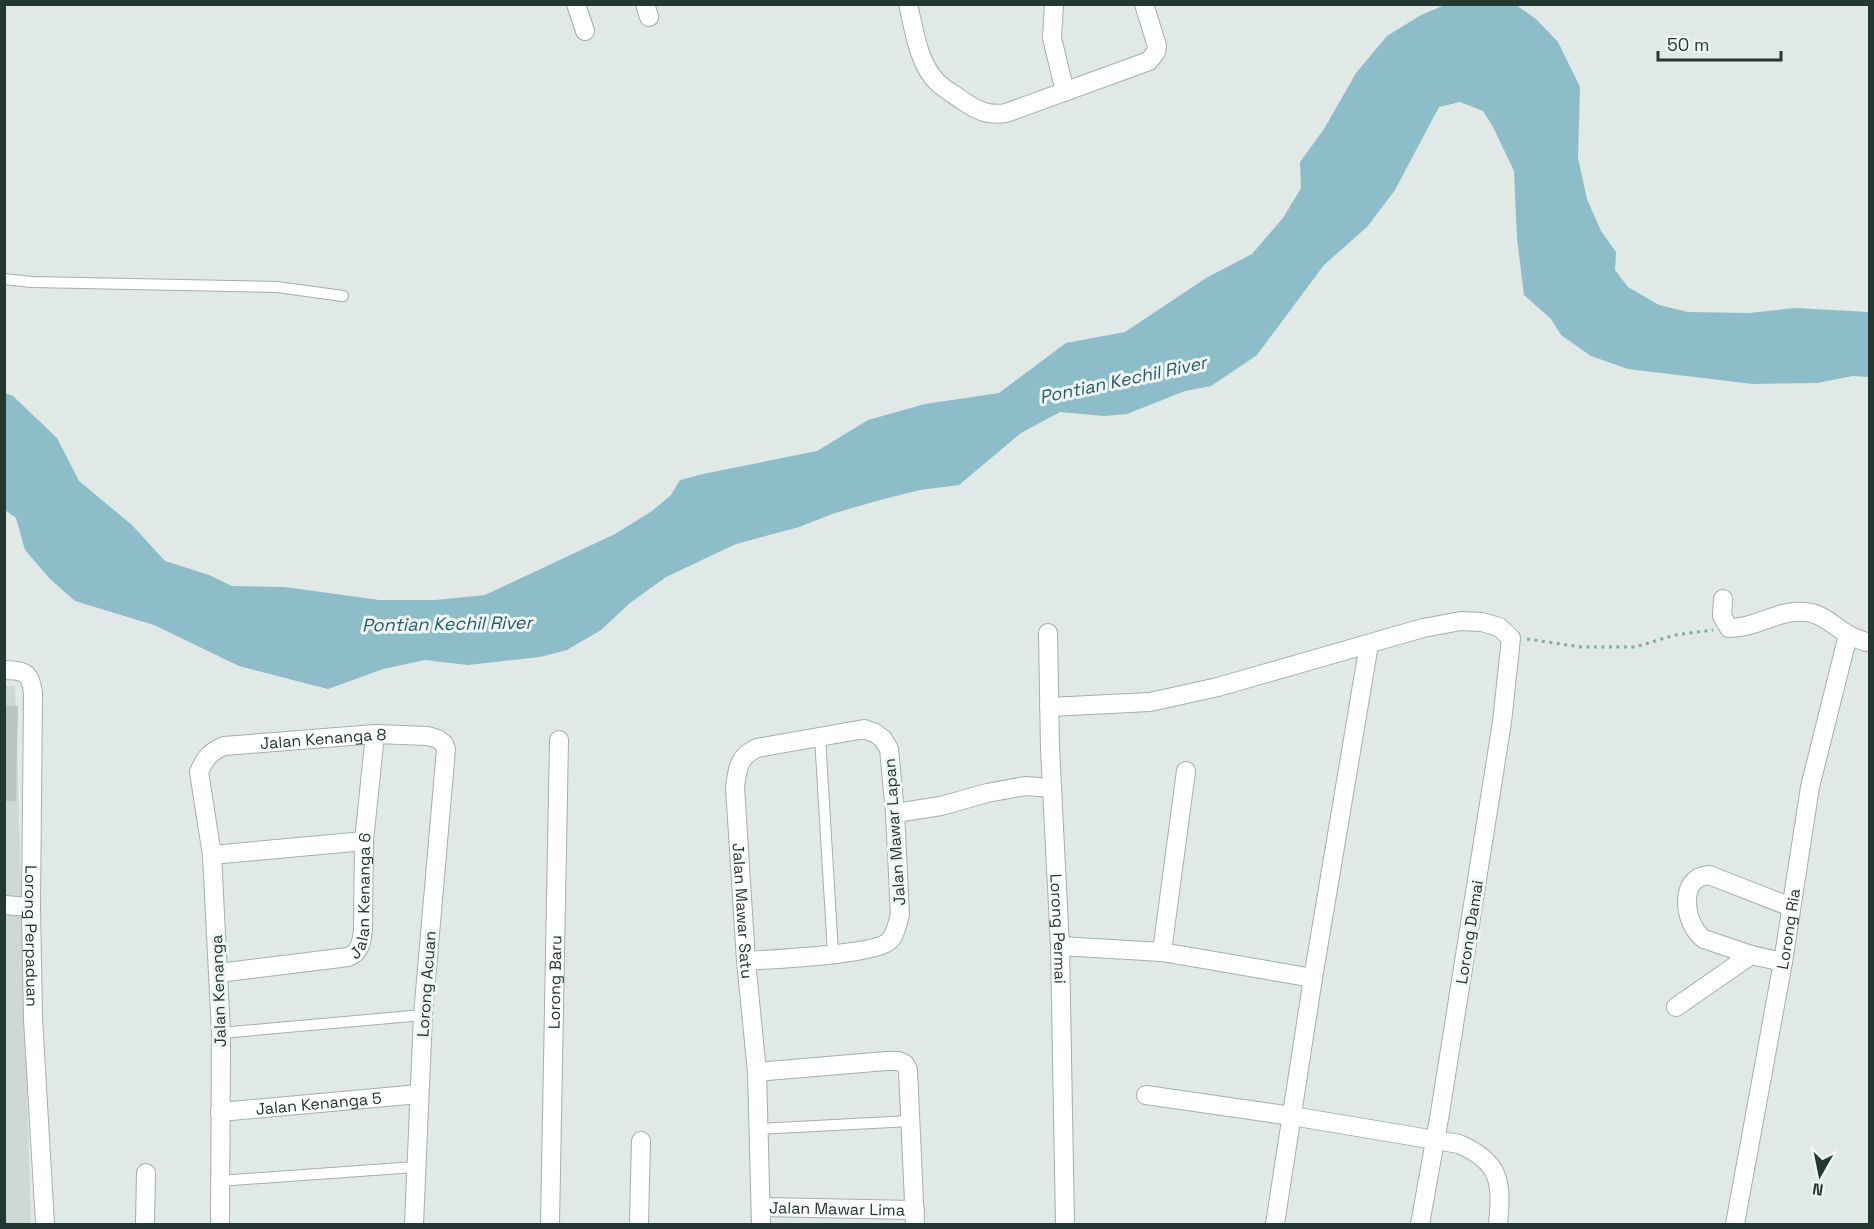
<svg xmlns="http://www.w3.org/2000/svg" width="1874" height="1229" font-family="'Space Grotesk',sans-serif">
<rect width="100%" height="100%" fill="#e0e9e5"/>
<path fill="#ced9d4" d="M4 686H15L31 1224H5Z"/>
<path fill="#8dbdc9" d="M1445 5H1516L1536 19 1558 42 1580 87 1578 158 1587 199 1601 231 1616 252 1615 270 1628 287 1659 305 1688 312 1749 313 1795 308 1869 312V377L1853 376 1817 383 1753 384 1628 369 1591 356 1561 335 1551 319 1524 295 1517 239 1514 171 1492 125 1483 111 1460 102 1439 107 1395 190 1367 227 1324 265 1257 355 1211 386 1185 391 1127 414 1104 416 1060 412 1021 433 959 485 920 490 880 500 835 513 799 527 736 544 666 577 630 603 601 630 567 650 540 657 468 665 425 660 383 669 328 689 239 666 154 625 75 601 50 579 25 550 16 518 5 510V393L13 396 57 438 79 481 132 525 165 561 209 575 232 586 285 587 379 600H435L485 595 615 534 652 511 671 495 680 480 703 474 817 451 868 420 925 404 999 393 1066 343 1125 332 1206 278 1252 254 1283 218 1301 188 1300 162 1324 129 1356 73 1387 36 1421 15Z"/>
<path fill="#b9c6c1" d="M4 705 18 706 16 801H4Z"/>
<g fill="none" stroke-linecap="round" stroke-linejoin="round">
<defs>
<g id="lane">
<path d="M4 279 32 282 277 287 343 296"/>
<path d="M820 737 833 953"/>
<path d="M221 1033 423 1015"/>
<path d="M759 1129 911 1121"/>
<path d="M219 1181 415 1167"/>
</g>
<g id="street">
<path d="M576 4 585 31"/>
<path d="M645 4 649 17"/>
<path d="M908 4C914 29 918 63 937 82 944 89 955 95 963 101 978 111 989 116 1006 113L1149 61 1156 52 1157 46 1144 4"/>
<path d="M1054 4 1052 38 1065 92"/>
<path d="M1723 599 1722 616 1729 628C1760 628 1781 606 1812 613 1827 617 1836 628 1849 635 1854 638 1861 640 1866 642"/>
<path id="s1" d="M1048 633 1050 748 1060 946 1065 1224"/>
<path id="s2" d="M4 670C25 670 31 673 33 694L31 907 33 1019 45 1224"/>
<path d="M1049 707 1150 702 1218 687 1423 628 1461 621 1482 622 1499 627 1511 638 1502 722 1440 1113 1420 1224"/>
<path d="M895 813 941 806 987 793 1025 786 1052 788"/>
<path d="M212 855 364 841"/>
<path d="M4 905 31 907"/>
<path d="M1060 946 1162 952 1313 978"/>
<path d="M1162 952 1186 771"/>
<path d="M1751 955 1704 939C1684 925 1677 877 1709 875L1791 907"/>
<path id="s3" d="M746 961C771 959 875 955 889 941 896 935 897 923 900 915L895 813 889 749 883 739 875 733 864 729 757 748C738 757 738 767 735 787L746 961 757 1072 761 1224"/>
<path id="s4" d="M218 973 348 957C360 953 362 941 363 929L364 841 375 734"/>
<path d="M1676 1007 1751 955 1783 962"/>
<path d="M757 1072 886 1061H898L905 1064 908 1070 915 1224"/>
<path d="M1146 1095 1292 1116 1459 1144C1501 1162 1502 1183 1498 1224"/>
<path id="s5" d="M220 1112 419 1094"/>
<path id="s6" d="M761 1207 915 1210"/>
<path d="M145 1224 146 1173"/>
<path id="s7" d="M220 1224 221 1033 212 855 199 772C205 758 210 752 224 746L375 734 428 736 438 739 444 744 446 749 423 1015 414 1224"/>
<path id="s8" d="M550 1224 559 740"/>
<path d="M639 1224 641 1141"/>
<path d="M1275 1224 1313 978 1369 644"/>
<path id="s9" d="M1735 1224 1783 962 1810 787 1848 635"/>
</g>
</defs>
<use href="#lane" stroke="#a4b0ac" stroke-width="12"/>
<use href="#street" stroke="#a4b0ac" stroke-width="20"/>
<path stroke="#84a99f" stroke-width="3" stroke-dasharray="3 4.5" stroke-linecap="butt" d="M1527 639 1581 647H1635L1675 635 1713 630"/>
<use href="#lane" stroke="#fff" stroke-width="10"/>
<use href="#street" stroke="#fff" stroke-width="18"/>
</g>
<g text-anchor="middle" stroke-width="6" stroke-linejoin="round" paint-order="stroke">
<g font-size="16" fill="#233833" stroke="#f0f6f3">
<text dy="6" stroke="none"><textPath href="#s7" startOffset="590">Jalan Kenanga 8</textPath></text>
<text transform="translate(894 832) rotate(-94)" y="6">Jalan Mawar Lapan</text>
<text dy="6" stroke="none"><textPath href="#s4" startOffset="198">Jalan Kenanga 6</textPath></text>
<text dy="6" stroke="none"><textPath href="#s3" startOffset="654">Jalan Mawar Satu</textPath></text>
<text dy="6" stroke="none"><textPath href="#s1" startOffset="296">Lorong Permai</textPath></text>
<text dy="6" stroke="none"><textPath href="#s9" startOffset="300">Lorong Ria</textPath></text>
<text transform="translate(1469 932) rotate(-81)" y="6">Lorong Damai</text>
<text dy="6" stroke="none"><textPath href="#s2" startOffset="286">Lorong Perpaduan</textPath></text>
<text dy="6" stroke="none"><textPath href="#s8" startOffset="242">Lorong Baru</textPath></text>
<text transform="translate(426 984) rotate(-86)" y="6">Lorong Acuan</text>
<text transform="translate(218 991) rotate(-92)" y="6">Jalan Kenanga</text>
<text dy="6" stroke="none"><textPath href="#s5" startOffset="99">Jalan Kenanga 5</textPath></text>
<text dy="6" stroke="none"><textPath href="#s6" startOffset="76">Jalan Mawar Lima</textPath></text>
</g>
<g font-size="18" font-style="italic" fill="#235d6d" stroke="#f0f6f3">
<text transform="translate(1123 380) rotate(-12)" y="6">Pontian Kechil River</text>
<text transform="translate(447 624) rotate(-1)" y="6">Pontian Kechil River</text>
</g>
</g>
<rect width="1874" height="1229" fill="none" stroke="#233833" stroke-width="12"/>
<g transform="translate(1820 1175) rotate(189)" stroke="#f0f6f3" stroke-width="4.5" paint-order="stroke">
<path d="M0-4.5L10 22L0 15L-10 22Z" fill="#233833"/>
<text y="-9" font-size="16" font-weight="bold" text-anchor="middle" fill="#233833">N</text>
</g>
<path d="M1658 51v9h123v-9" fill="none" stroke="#233833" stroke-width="3"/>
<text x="1667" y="51" font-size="18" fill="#233833" stroke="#f0f6f3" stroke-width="4.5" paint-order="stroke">50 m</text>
</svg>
